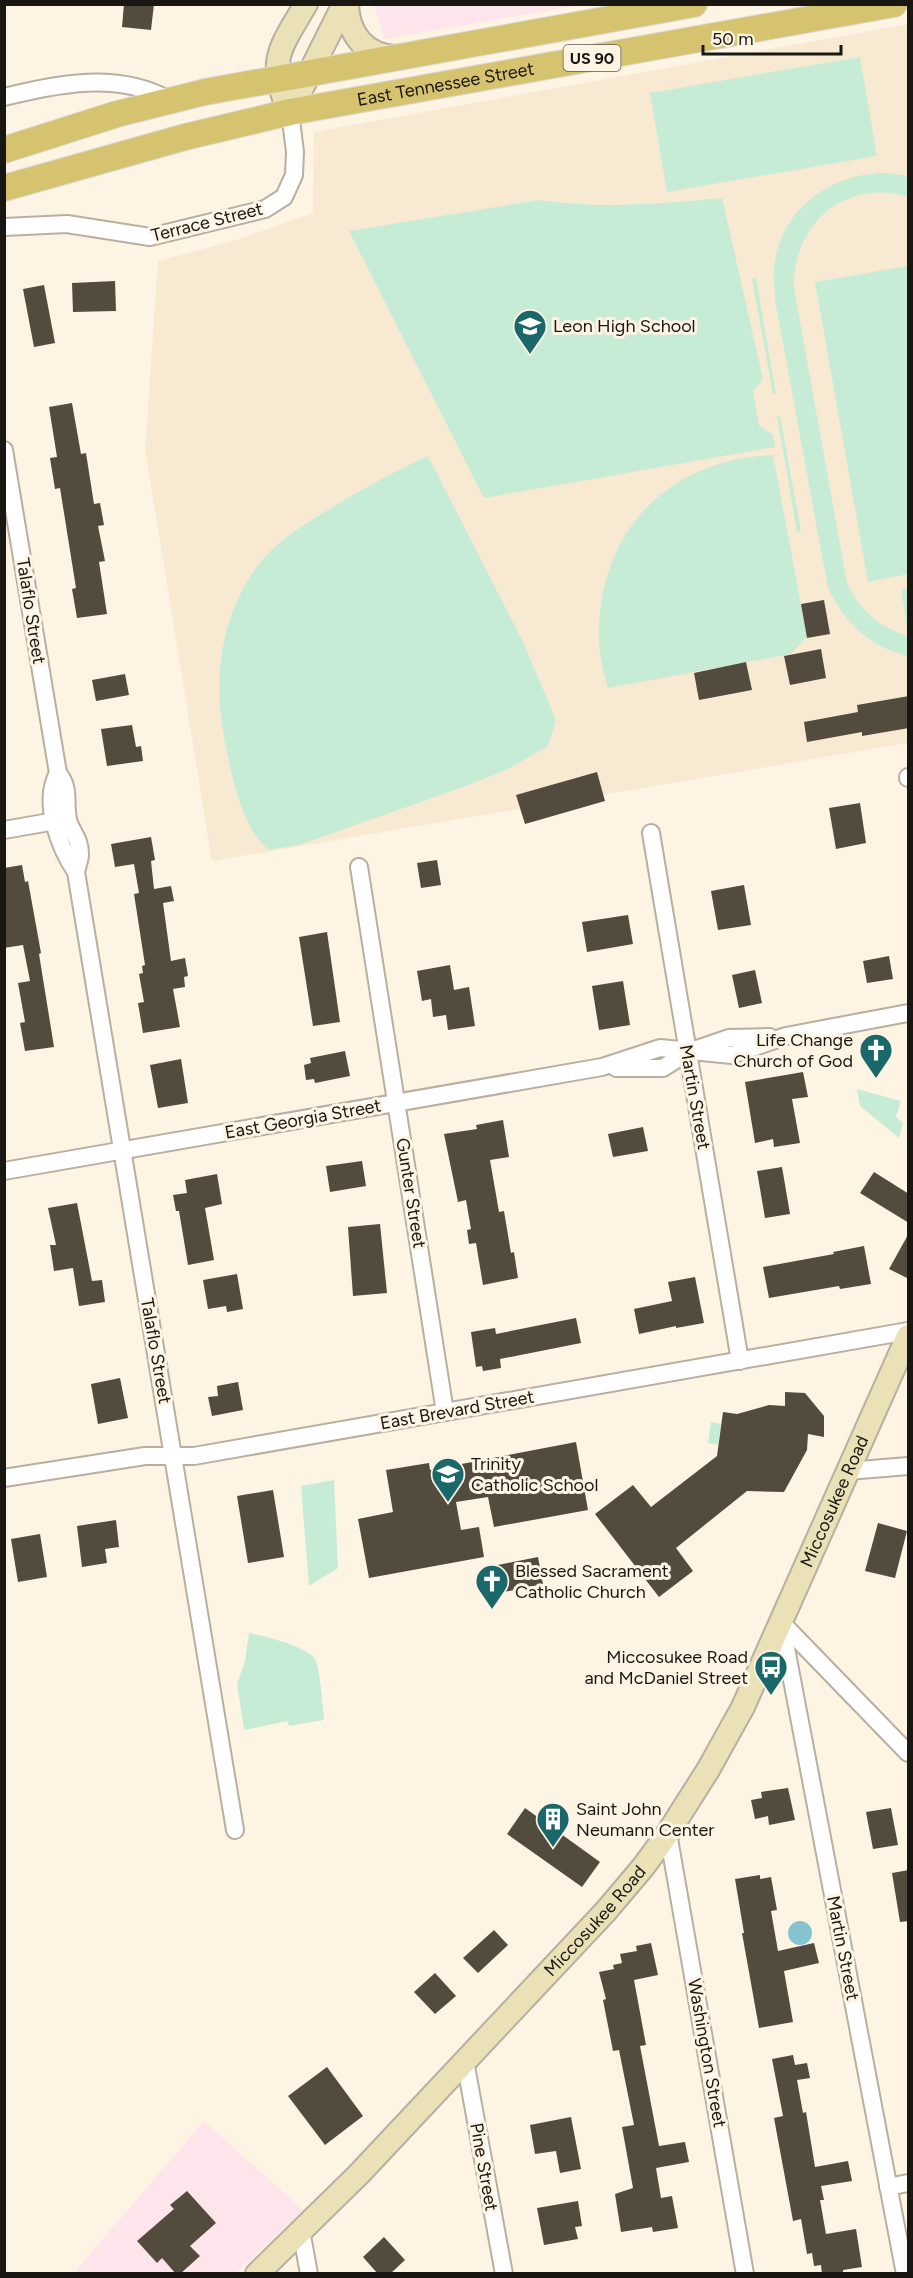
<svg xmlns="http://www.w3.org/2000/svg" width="913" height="2278" font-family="Figtree,sans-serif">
<rect width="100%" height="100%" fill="#fef4e4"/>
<g fill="#fee4eb">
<path d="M374 4H580V5L384 39Z"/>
<path d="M204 2121 303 2210 236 2273 73 2274Z"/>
</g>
<path fill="#f8e9d3" d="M908 24V743L212 861 145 449 158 261 233 241 313 213 314 132Z"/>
<g fill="#c6ecd5">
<path d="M860 57 877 156 667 192 650 93Z"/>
<path d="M886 173 908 176V197C845 177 792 225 794 288L847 583C860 610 878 627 908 636V656C870 647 845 623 828 588L775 300C775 290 773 279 774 268 780 209 831 173 886 173Z"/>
<path d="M722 198 763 379 753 391 759 425 773 435 775 447 484 498 349 231 539 200C599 209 662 204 722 198Z"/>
<path d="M908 266V574L868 582 815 282Z"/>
<path d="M756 278 776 394H773L752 279Z"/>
<path d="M777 416H780L801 531 797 532Z"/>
<path d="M773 455 807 637 791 654 608 688C604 674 600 659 599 643 595 536 665 459 773 455Z"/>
<path d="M428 456 523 642 556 720 548 746 508 769 466 786 299 845 268 850C263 843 255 836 251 828 236 800 230 767 224 737 212 674 222 605 266 556 281 539 301 527 320 515 355 493 391 473 428 456Z"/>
<path d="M908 588V626H907L901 589Z"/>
<path d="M857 1089 901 1101 896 1117 903 1123 899 1138 860 1106Z"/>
<path d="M711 1422 721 1424 718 1445 708 1443Z"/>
<path d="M334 1480 338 1568 309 1586 301 1486Z"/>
<path d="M249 1633C263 1635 308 1647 315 1659 320 1668 323 1708 324 1720L289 1726 287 1721 244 1730 237 1684 245 1661Z"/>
</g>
<circle fill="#86c3d0" cx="800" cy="1933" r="12"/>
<g fill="#544b3f">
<path d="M124 4H154L151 30 122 27Z"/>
<path d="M115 281 116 311 73 312 72 283Z"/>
<path d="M44 285 55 343 34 347 23 289Z"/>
<path d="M72 403 81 454 86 453 94 504 100 503 104 525 98 526 105 561 99 562 107 614 77 618 72 589 76 588 60 488 55 489 50 458 57 457 49 407Z"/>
<path d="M824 600 830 634 807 638 801 604Z"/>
<path d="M821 649 826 678 790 685 784 656Z"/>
<path d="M746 662 752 690 699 700 694 673Z"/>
<path d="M125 674 129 695 96 701 92 680Z"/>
<path d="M909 696V728L862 736V732L807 742 804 722 858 712 857 705Z"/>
<path d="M132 725 136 747 141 746 143 761 107 766 101 729Z"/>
<path d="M597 772 605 801 525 824 516 795Z"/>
<path d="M860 803 866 843 836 849 829 808Z"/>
<path d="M151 837 155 860 151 861 154 889 171 886 174 901 163 903 171 961 185 958 188 976 184 977 185 987 173 989 180 1027 143 1033 138 1003 144 1002 139 974 143 973 142 966 145 965 134 894 139 893 134 864 115 867 111 844Z"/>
<path d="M437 860 441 885 421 888 417 863Z"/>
<path d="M22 865 25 882 28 881 41 953 39 954 54 1047 25 1051 20 1023 25 1022 18 983 30 981 23 945 4 948V868Z"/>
<path d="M744 885 751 925 718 930 711 891Z"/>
<path d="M628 915 633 944 587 952 582 922Z"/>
<path d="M327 932 340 1022 313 1026 299 937Z"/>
<path d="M889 956 893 979 867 983 863 961Z"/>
<path d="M450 965 454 990 469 987 475 1026 448 1030 446 1015 433 1017 431 999 422 1001 417 971Z"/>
<path d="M755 970 762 1003 739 1008 732 975Z"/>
<path d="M623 981 630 1025 599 1030 592 986Z"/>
<path d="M345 1051 350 1076 315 1083 314 1079 306 1080 304 1065 311 1063 310 1058Z"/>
<path d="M181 1059 188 1103 158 1108 150 1065Z"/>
<path d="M803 1072 808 1097 792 1099 800 1143 774 1147 773 1139 755 1143 745 1082Z"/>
<path d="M503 1120 509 1157 490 1160 499 1212 504 1211 511 1253 514 1252 518 1278 483 1285 476 1243 469 1244 467 1230 471 1229 466 1200 458 1202 444 1134 477 1129 476 1125Z"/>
<path d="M643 1127 648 1151 613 1157 608 1134Z"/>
<path d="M362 1161 366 1186 330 1192 326 1166Z"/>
<path d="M782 1167 790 1214 765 1218 757 1171Z"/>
<path d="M874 1172 909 1194V1223L860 1193Z"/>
<path d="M217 1174 222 1204 205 1208 214 1260 188 1265 179 1211H176L173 1195 187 1193 185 1180Z"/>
<path d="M77 1203 92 1281 102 1280 105 1302 79 1306 73 1268 54 1271 50 1245H56L48 1208Z"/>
<path d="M380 1224 387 1293 353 1296 348 1227Z"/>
<path d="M909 1233V1279L889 1269Z"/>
<path d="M864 1246 871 1284 840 1289 839 1286 769 1298 763 1267 834 1254 833 1252Z"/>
<path d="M237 1274 243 1309 227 1312 226 1306 208 1309 203 1280Z"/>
<path d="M695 1277 704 1323 676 1328V1326L639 1334 634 1309 672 1301 668 1282Z"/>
<path d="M576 1318 581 1343 500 1359 501 1368 483 1371 482 1366 476 1367 471 1332 495 1328 496 1334Z"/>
<path d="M120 1378 128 1418 98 1424 91 1384Z"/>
<path d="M238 1382 243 1410 212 1416 208 1397 218 1396 217 1386Z"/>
<path d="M785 1392 805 1393 824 1416V1437L808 1434 807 1450 784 1492 747 1491 676 1548 693 1571 659 1597 595 1514 633 1485 651 1507 717 1456 723 1412 737 1414 769 1405 785 1406Z"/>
<path d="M576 1442 588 1510 494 1527 488 1497 456 1502 461 1530 479 1527 484 1557 369 1578 358 1519 393 1512 386 1470 429 1463 430 1470Z"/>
<path d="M273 1490 284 1557 248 1563 237 1496Z"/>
<path d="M116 1520 119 1547 105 1549 107 1563 82 1567 77 1526Z"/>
<path d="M878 1523 907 1531 895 1578 865 1571Z"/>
<path d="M40 1534 47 1577 18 1582 11 1539Z"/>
<path d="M538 1557 543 1584 504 1592 498 1565Z"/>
<path d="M788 1788 795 1820 769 1825 768 1816 755 1819 751 1800 762 1798 761 1792Z"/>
<path d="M525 1808 600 1862 582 1887 507 1834Z"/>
<path d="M891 1808 898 1845 873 1849 866 1812Z"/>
<path d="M909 1870V1921L900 1922 892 1873Z"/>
<path d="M760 1875V1879L771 1877 777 1910 771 1911 778 1951 814 1943 819 1963 784 1971 793 2022 759 2028 742 1933H744L735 1879Z"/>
<path d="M494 1930 508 1945 478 1973 463 1958Z"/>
<path d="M651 1943 658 1975 634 1980 646 2045 640 2046 659 2146 685 2142 689 2162 656 2168 661 2198 672 2196 678 2228 653 2232 652 2227 621 2232 615 2194 633 2188 622 2127 634 2125 619 2050 613 2051 603 2000 606 1999 599 1972 614 1969 613 1965 622 1963 620 1954 637 1951 636 1946Z"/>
<path d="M435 1973 456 1996 435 2014 414 1992Z"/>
<path d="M793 2055 795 2065 807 2063 810 2078 797 2080 803 2113 806 2112 815 2167 848 2161 852 2181 821 2186 824 2200H820L826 2234 856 2229 862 2267 843 2270V2274H822L821 2265 814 2266 812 2253 807 2254 801 2219 793 2221 774 2118 783 2116 772 2059Z"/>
<path d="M327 2067 363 2116 325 2145 288 2096Z"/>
<path d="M571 2117 581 2169 560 2173 556 2151 535 2154 530 2125Z"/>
<path d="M187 2191 216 2223 190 2246 200 2256 180 2274H176L162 2258 157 2263 137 2241 174 2209 170 2205Z"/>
<path d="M578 2201 582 2226 575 2227 578 2239 544 2245 537 2208Z"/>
<path d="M384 2237 405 2260 390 2274H378L363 2257Z"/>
</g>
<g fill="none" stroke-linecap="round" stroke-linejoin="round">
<defs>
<g id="street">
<path d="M4 97C59 84 117 71 169 100"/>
<path d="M4 227 67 224 150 237 265 209 284 197 294 175 295 152 290 112"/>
<path d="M4 450 58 773C72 791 63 804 69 823 73 834 80 839 80 854 80 860 77 867 76 872"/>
<path d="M58 773C42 802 59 847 76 872L235 1830"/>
<path d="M908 777V778"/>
<path d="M4 830 61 820"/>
<path d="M651 833 740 1361"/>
<path d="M359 867 445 1412"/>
<path d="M616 1068H663L688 1052 729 1038 770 1037"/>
<path d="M4 1171 602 1067 660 1048 732 1055 786 1036 908 1013"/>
<path d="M848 1471 908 1466"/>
<path d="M4 1478 145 1456H194L908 1331"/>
<path d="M781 1622 905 2274"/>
<path d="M781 1622 908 1753"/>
<path d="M668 1833 745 2274"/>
<path d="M465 2061 504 2274"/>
<path d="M888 2187 908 2183"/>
<path d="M301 2230 309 2274"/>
</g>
<g id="secondary">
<path d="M347 4C348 34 365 56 396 57"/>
<path d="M290 112 344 4"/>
<path d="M290 112C266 62 280 48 306 4"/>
<path id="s1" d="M257 2274 359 2174 606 1911 644 1866 668 1833 708 1770 743 1707 908 1336"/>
</g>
<g id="primary">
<path d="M4 150 117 114 205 92 694 4"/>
<path id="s2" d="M4 188 185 137 290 112 894 4"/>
</g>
</defs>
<use href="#street" stroke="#b9afa1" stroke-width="20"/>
<use href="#secondary" stroke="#b9afa1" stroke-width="26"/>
<use href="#primary" stroke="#dadad9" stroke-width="28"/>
<use href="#street" stroke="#fff" stroke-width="16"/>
<use href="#secondary" stroke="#ebe1b7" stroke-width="22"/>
<use href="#primary" stroke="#d6c370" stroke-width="26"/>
</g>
<defs>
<symbol id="school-pin" viewBox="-11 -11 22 30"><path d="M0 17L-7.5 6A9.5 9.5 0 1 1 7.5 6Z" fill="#1b686a" stroke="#fef4e4"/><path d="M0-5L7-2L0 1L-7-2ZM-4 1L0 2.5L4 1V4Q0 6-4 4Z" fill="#fff"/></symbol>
<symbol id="church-pin" viewBox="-11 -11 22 30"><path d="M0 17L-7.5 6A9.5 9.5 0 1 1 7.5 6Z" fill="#1b686a" stroke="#fef4e4"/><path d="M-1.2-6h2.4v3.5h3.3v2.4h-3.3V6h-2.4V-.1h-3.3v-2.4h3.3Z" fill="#fff"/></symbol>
<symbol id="bus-pin" viewBox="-11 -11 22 30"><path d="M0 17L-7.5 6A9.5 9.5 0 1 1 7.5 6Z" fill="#1b686a" stroke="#fef4e4"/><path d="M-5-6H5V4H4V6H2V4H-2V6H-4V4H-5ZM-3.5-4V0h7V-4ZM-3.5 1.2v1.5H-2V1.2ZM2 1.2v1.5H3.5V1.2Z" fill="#fff"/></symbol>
<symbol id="building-pin" viewBox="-11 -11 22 30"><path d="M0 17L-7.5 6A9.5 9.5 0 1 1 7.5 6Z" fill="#1b686a" stroke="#fef4e4"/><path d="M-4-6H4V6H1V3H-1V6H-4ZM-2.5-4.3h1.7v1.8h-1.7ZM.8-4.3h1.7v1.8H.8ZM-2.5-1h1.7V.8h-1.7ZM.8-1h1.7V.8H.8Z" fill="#fff"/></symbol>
</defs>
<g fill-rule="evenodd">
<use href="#school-pin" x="511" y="307" width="38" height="52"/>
<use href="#church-pin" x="857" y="1031" width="38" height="52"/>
<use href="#school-pin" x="429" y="1455" width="38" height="52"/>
<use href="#church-pin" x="473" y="1562" width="38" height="52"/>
<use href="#bus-pin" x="752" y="1648" width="38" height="52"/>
<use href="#building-pin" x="534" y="1800" width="38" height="52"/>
</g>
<g text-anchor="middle" stroke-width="6" stroke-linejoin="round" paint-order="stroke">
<rect fill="#fef4e4" stroke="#5e5951" stroke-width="1.5" x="563.5" y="45" width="57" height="26" rx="4.5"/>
<g font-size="16" font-weight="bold" fill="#1a1712">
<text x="592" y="64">US 90</text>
</g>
<g font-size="18" fill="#1a1712" stroke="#fef4e4">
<text dy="6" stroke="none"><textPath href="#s2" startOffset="454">East Tennessee Street</textPath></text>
<text transform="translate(207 222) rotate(-14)" y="6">Terrace Street</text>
<text transform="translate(31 611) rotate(81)" y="6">Talaflo Street</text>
<text transform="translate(695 1097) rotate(80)" y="6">Martin Street</text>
<text transform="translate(303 1119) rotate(-10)" y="6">East Georgia Street</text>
<text transform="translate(411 1193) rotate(81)" y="6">Gunter Street</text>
<text transform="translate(156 1351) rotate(80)" y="6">Talaflo Street</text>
<text transform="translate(457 1410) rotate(-10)" y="6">East Brevard Street</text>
<text dy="6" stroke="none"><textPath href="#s1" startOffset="975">Miccosukee Road</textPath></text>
<text dy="6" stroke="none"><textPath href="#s1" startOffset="489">Miccosukee Road</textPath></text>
<text transform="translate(843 1948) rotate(79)" y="6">Martin Street</text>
<text transform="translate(707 2053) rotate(80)" y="6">Washington Street</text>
<text transform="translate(484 2167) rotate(80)" y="6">Pine Street</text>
</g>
<g font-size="18" fill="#1a1712" stroke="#fef4e4" text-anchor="start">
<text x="553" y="332">Leon High School</text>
<text x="853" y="1046" text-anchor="end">Life Change<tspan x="853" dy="21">Church of God</tspan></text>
<text x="471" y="1470">Trinity<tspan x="471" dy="21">Catholic School</tspan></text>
<text x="515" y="1577">Blessed Sacrament<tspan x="515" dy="21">Catholic Church</tspan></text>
<text x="748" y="1663" text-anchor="end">Miccosukee Road<tspan x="748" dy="21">and McDaniel Street</tspan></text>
<text x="576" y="1815">Saint John<tspan x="576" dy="21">Neumann Center</tspan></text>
</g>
</g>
<rect width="913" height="2278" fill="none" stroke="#1a1712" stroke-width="12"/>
<path d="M703 45v9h138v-9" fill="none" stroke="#1a1712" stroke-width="3"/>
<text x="712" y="45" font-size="18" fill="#1a1712" stroke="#fef4e4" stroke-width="4.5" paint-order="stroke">50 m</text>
</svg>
